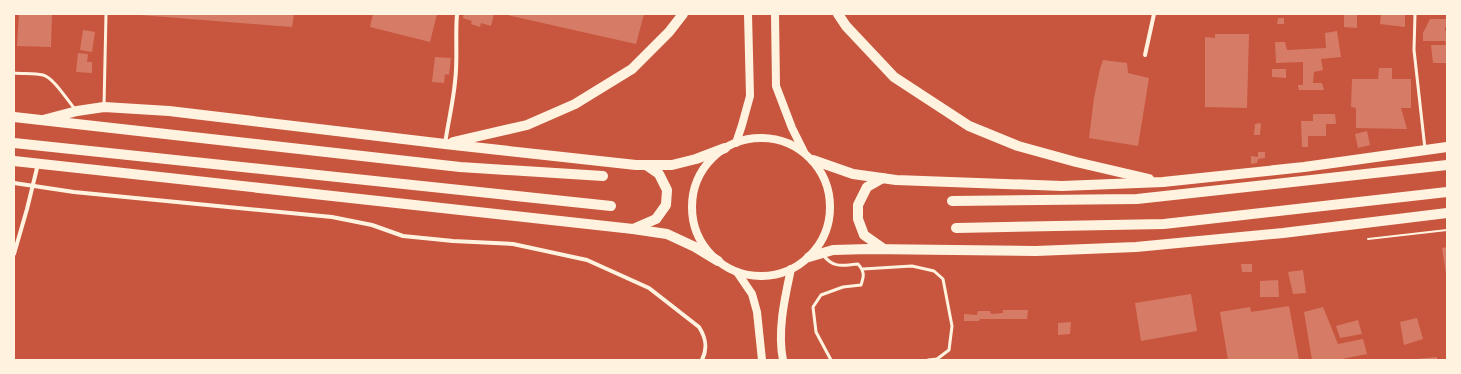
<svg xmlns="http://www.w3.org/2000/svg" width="1461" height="374" font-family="'Public Sans',sans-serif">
<rect width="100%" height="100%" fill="#c8553d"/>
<g fill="#d67c66">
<path d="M19 14H52L51 47 17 46Z"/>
<path d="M140 14H294L292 27 140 15Z"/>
<path d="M373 14H437L430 42 370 27Z"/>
<path d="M464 14H494L491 26 481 23 480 27 471 24 472 21 463 18Z"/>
<path d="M503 14H644L636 44Z"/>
<path d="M1344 14H1357V28L1344 27Z"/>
<path d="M1381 14H1405V27L1380 24Z"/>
<path d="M1278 18H1284V24H1277Z"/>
<path d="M1430 19H1447V27H1445V31H1447V63H1433L1431 45H1446L1445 41H1423V33Z"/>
<path d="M83 30 95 32 92 52 80 50Z"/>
<path d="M1337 31 1341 57 1321 59 1323 70 1314 72 1313 83H1322L1324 90H1299L1298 85H1303V62L1276 63 1275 42H1285L1287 50 1326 48 1325 33Z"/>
<path d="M1215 34H1249L1247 108 1205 107V37L1215 38Z"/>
<path d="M78 53 88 54 87 62H92V73L76 72Z"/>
<path d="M435 57 451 58 449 75 445 74 444 83 432 82Z"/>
<path d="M1103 60 1127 63 1128 73 1149 78 1138 146 1089 138 1094 98 1100 69Z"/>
<path d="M1379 68H1392V79H1411V108H1401L1407 129 1356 128V108L1351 107 1352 79H1378Z"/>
<path d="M1272 69H1286V78L1272 77Z"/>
<path d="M1313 114H1335L1336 124H1326V136H1308V147H1302L1301 121H1313Z"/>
<path d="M1261 123 1260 135H1254L1255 124Z"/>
<path d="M1367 131 1370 145 1358 148 1355 134Z"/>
<path d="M1258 152H1265V158L1258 159 1257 163 1251 164V156L1258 157Z"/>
<path d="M1447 247V274H1446L1442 248Z"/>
<path d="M1241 264H1252V272H1242Z"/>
<path d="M1303 270 1306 293 1293 294 1288 272Z"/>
<path d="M1278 280 1279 297H1260V281Z"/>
<path d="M1191 294 1197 331 1141 341 1135 303Z"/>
<path d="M1289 306 1299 360H1228L1220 312 1250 307 1251 312Z"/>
<path d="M1323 307 1338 344 1363 339 1367 354 1337 360H1312L1304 312Z"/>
<path d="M1003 310H1028L1027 319H980L979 321H964V314L977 315 978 311H990L991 314 1003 313Z"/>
<path d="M1417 318 1423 339 1404 345 1400 322Z"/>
<path d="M1358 320 1362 334 1340 338 1336 326Z"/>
<path d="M1071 322 1070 334 1058 335V323Z"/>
<path d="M1437 357V360H1417L1416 359Z"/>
</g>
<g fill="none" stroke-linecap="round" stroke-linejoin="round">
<path stroke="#fff3e0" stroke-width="2" d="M1368 239 1447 230"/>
<g stroke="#fff3e0" stroke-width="3">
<path d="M1415 14 1414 50 1425 149"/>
<path d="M14 73C23 74 34 73 43 75 54 78 67 100 75 109"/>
<path d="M104 106 106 14"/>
<path d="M823 255C834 269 843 265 858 264 865 272 864 276 861 285L843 287 821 295 813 307 816 332 831 360"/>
<path d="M863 269 912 266 934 271 943 279 952 326 949 350 937 359 928 360"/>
</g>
<g stroke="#fff3e0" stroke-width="4">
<path d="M1145 55 1154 14"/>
<path d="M445 144C448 123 453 103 455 82 458 59 455 37 457 14"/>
<path d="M14 183 74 192 332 217 372 225 403 236 453 241 513 244 587 260 649 288 699 327C706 338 708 348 702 360"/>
<path d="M14 254 27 209 38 164"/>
</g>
<g stroke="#fff3e0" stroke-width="8">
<path d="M775 14 776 86 792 128 804 152"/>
<circle cx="761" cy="207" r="69"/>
<path d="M736 143 742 125 750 96 748 14"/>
<path d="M737 272 752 294 757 312 762 360"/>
<path d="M783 360C777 331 785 297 791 269"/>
</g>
<g stroke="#fff3e0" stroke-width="10">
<path d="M838 14 846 26 894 77 969 126 1018 146 1076 162 1149 179"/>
<path d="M14 117 460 167 603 176"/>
<path d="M43 120 77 111 104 107 169 111 445 144 636 165H672L696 159 725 148"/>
<path d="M453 142 527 125 575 104 632 69 669 32 683 14"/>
<path d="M14 143 611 206"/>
<path d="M813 160 853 174 896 180 1062 186 1163 182 1304 167 1447 147"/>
<path d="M14 161 633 229 667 234 695 247 718 261"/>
<path d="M883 178 867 187 858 205V219L864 235 884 249"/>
<path d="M952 201 1137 199 1447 165"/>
<path d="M956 228 1164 224 1447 192"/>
<path d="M633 229 656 219 666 205 667 190 659 174 646 165"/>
<path d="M809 257 833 250 869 249 1036 251 1136 247 1283 233 1447 213"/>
</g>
</g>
<rect width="1461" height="374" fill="none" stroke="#fff3e0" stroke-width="30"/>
</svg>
